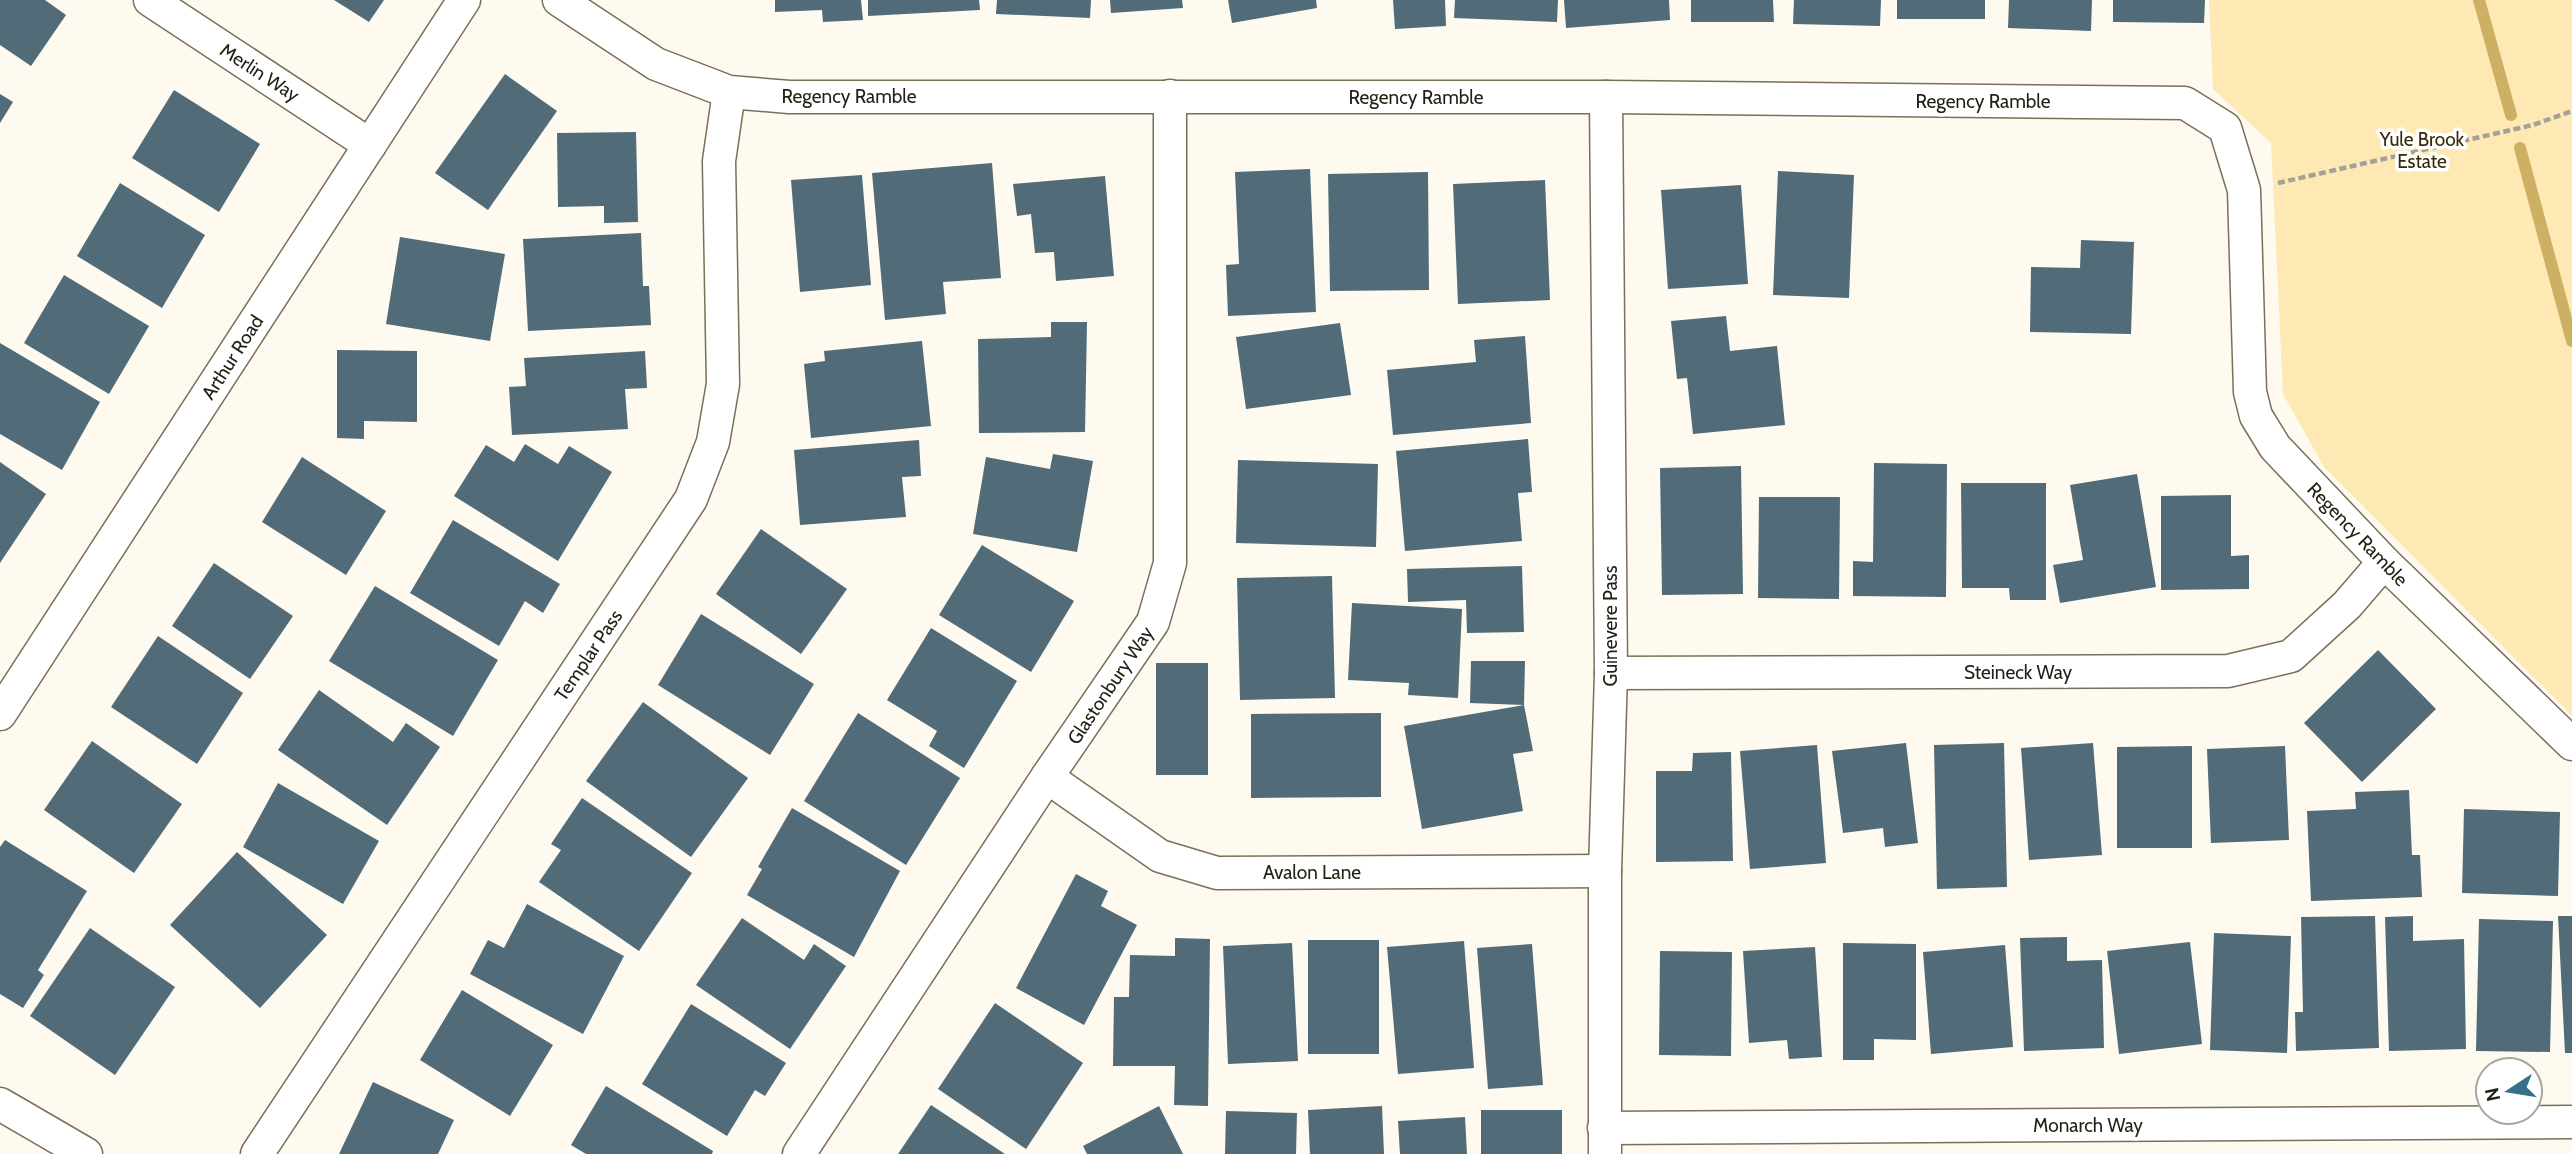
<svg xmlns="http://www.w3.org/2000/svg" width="2572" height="1154" font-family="Cabin,sans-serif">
<rect width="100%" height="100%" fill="#fefaef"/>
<path fill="#fee9b5" d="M2209 0H2572V716L2324 467 2283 394 2271 143 2213 89Z"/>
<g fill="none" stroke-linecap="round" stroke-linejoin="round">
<g stroke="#ceb064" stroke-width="12">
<path d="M2479 0 2511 115"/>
<path d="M2520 148 2572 341"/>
</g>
</g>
<g fill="#516b78">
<path d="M0 0H45L66 15 31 66 0 45Z"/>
<path d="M334 0H384L369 22Z"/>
<path d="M775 0H861L863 20 823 22 822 10 775 12Z"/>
<path d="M868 0H979L980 10 868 16Z"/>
<path d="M997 0H1091L1090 18 996 14Z"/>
<path d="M1110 0H1182L1183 8 1111 13Z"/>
<path d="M1228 0H1316L1317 8 1232 23Z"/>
<path d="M1393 0H1445L1446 26 1395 29Z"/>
<path d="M1455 0H1558L1557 22 1454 18Z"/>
<path d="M1564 0H1669L1670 20 1566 28Z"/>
<path d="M1691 0H1773L1774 22H1691Z"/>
<path d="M1794 0H1881L1880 26 1793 24Z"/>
<rect x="1897" y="0" width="88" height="19"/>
<path d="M2009 0H2092L2091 31 2008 28Z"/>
<path d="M2113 0H2205L2204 23 2113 22Z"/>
<path d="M505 74 557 111 488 210 435 173Z"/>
<path d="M174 90 260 144 219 212 132 158Z"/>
<path d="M0 94 13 102 0 123Z"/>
<path d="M636 132 638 222 604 223V206L558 207 557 133Z"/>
<path d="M992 163 1001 278 943 282 946 314 885 320 872 173Z"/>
<path d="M1310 169 1316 312 1228 316 1226 265 1239 264 1235 172Z"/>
<path d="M1778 171 1854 175 1849 298 1773 295Z"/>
<path d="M1428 172 1429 290 1330 291 1328 174Z"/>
<path d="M862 175 871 285 800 292 791 180Z"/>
<path d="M1105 176 1114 276 1056 281 1054 252 1035 253 1031 214 1017 216 1013 184Z"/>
<path d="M1545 180 1550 300 1458 304 1453 184Z"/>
<path d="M120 183 205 235 162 308 77 256Z"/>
<path d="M1741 185 1748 284 1668 289 1661 190Z"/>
<path d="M641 233 643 286H649L651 325 528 331 523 239Z"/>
<path d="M400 237 505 254 490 341 386 324Z"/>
<path d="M2081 240 2134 242 2131 334 2030 332 2031 267 2080 268Z"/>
<path d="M64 275 149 326 109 394 24 343Z"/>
<path d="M1726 316 1730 351 1777 346 1785 425 1693 434 1687 378 1677 379 1671 321Z"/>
<path d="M1051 322H1087L1085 432 979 433 978 339 1051 337Z"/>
<path d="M1340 323 1351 395 1246 409 1236 337Z"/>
<path d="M1525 336 1531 423 1393 435 1387 370 1476 362 1474 340Z"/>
<path d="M922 341 931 426 811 438 804 364 825 361 824 351Z"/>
<path d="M0 343 100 402 62 470 0 434Z"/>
<path d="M337 350 417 351V422L364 421V439L337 438Z"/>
<path d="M645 351 647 388 625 389 628 429 512 435 509 387 526 386 524 358Z"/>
<path d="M1528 439 1532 492 1518 493 1522 541 1405 551 1396 451Z"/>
<path d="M919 440 921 476 902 477 906 517 800 525 794 450Z"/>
<path d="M525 444 558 464 569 446 612 472 558 561 454 496 486 445 514 462Z"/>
<path d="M1053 454 1093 461 1077 552 973 534 986 457 1050 469Z"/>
<path d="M302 457 386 511 346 575 262 522Z"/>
<path d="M1238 460 1378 464 1376 547 1236 543Z"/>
<path d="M0 462 46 494 0 563Z"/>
<path d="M1874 463 1947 464 1946 597 1853 596V561L1873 562Z"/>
<path d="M1741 466 1743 594 1662 595 1660 468Z"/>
<path d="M2137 474 2156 587 2060 603 2053 565 2083 560 2070 485Z"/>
<path d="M1961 483H2046V600H2010L2009 588H1962Z"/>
<path d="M2231 495V556L2249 555V589L2161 590V496Z"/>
<path d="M1759 497H1840L1839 599 1758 598Z"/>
<path d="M453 520 560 584 543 613 525 601 499 646 410 593Z"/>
<path d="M761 529 847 589 801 654 716 594Z"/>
<path d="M982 545 1074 601 1031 672 939 615Z"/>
<path d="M214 563 293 616 250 679 172 626Z"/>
<path d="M1522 566 1524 632 1467 633 1466 600 1408 602 1407 569Z"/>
<path d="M1332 576 1335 698 1240 700 1237 578Z"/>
<path d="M375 586 498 660 453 736 329 661Z"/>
<path d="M1352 603 1462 609 1458 698 1408 695 1409 683 1348 680Z"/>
<path d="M701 614 814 684 770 755 658 685Z"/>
<path d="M931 628 1017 681 964 768 929 746 937 731 887 700Z"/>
<path d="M158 636 243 693 197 764 111 707Z"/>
<path d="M2378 650 2436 709 2362 782 2304 723Z"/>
<path d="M1471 661H1525L1524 705 1470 703Z"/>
<rect x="1156" y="663" width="52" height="112"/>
<path d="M319 690 393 742 406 723 440 747 387 825 278 750Z"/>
<path d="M643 702 748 778 691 857 586 781Z"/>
<path d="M1524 705 1533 751 1513 754 1523 811 1422 829 1404 726Z"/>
<path d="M858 713 960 778 906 865 804 801Z"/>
<path d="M1381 713V797L1251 798V714Z"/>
<path d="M92 741 182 804 134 873 44 810Z"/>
<path d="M1906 743 1918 843 1885 847 1883 828 1843 833 1832 751Z"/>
<path d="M2004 743 2007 887 1937 889 1934 745Z"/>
<path d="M2093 743 2102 855 2029 860 2021 748Z"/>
<path d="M1817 745 1826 863 1750 869 1740 751Z"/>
<path d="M2192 746V848H2117V747Z"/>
<path d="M2285 746 2289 840 2211 843 2207 749Z"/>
<path d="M1731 752 1733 861 1656 862V771H1692L1693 753Z"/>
<path d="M278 783 379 841 343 904 243 847Z"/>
<path d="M2409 790 2412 855H2420L2422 897 2311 901 2307 811 2356 809 2355 792Z"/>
<path d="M582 798 692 873 639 951 539 882 561 850 551 844Z"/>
<path d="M792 808 900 871 854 957 747 895 762 869 758 867Z"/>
<path d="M2464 809 2560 812 2558 896 2462 893Z"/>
<path d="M5 840 87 891 38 970 44 975 23 1008 0 994V847Z"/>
<path d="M237 852 327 935 260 1008 170 925Z"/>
<path d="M1076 874 1108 891 1101 906 1137 925 1084 1025 1016 988Z"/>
<path d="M527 904 624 956 583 1034 470 974 488 940 504 948Z"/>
<path d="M2375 916 2379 1048 2296 1051 2295 1012H2303L2301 917Z"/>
<path d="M2413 916V941L2464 939 2466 1049 2389 1051 2385 917Z"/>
<path d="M2558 916H2572V1053H2565Z"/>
<path d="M742 918 804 960 814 944 846 966 790 1049 696 985Z"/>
<path d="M2479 919 2553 921 2550 1052 2476 1051Z"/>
<path d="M90 928 175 987 115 1075 30 1016Z"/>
<path d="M2214 933 2291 936 2287 1053 2210 1050Z"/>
<path d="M2067 937V961L2102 960 2104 1048 2024 1051 2020 938Z"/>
<path d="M1175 938 1210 939 1208 1106 1174 1105 1175 1066H1113L1114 997H1129L1130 955 1175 956Z"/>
<rect x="1308" y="940" width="71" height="114"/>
<path d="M1464 941 1474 1068 1398 1074 1387 947Z"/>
<path d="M2190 942 2202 1044 2119 1054 2107 951Z"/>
<path d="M1292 943 1298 1061 1228 1064 1223 946Z"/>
<path d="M1843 943 1916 944V1040L1874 1039V1060H1843Z"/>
<path d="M1532 944 1543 1085 1488 1089 1477 948Z"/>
<path d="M2005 945 2013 1047 1931 1054 1923 952Z"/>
<path d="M1815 947 1822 1057 1789 1059 1787 1040 1749 1043 1743 951Z"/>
<path d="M1660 951 1732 952 1731 1056 1659 1055Z"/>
<path d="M462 990 553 1045 510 1116 420 1060Z"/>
<path d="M995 1003 1083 1063 1026 1149 938 1089Z"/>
<path d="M691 1004 786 1063 765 1096 755 1090 727 1136 642 1084Z"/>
<path d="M373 1082 454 1120 438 1154H339Z"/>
<path d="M606 1086 713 1151 712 1154H586L571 1145Z"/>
<path d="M931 1105 1005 1154H898Z"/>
<path d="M1159 1106 1183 1154H1087L1083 1146Z"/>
<path d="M1382 1106 1384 1154H1310L1308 1110Z"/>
<rect x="1481" y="1110" width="81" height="44"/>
<path d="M1226 1111 1297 1113 1296 1154H1225Z"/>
<path d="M1465 1117 1467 1154H1400L1398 1121Z"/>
</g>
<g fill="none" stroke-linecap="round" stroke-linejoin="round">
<defs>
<g id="minor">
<path d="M150 0 370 145"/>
<path d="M559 0 656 64 729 92 789 97H1606L2185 103 2225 128 2244 190 2250 392 2256 416 2275 447 2384 562 2572 744"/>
<path d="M1611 673 2228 671 2291 656 2347 605 2384 562"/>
<path d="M0 714 464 0"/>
<path d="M1047 777 1160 856 1217 873 1605 871"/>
<path d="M0 1104 86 1154"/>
<path d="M1604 1128 2572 1122"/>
<path d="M257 1154 691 499 713 442 723 384 719 161 729 92"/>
<path d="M799 1154 1047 777 1153 622 1170 563V96"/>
<path d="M1605 1154V871L1611 673 1606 97"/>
</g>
</defs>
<use href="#minor" stroke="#7a7059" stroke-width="35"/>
<path stroke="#a5a196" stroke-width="4.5" stroke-dasharray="7 3.5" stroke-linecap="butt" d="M2278 183 2533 125 2572 111"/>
<use href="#minor" stroke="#fff" stroke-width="32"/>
</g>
<g text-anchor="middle" stroke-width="7" stroke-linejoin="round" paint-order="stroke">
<g font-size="19" fill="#231f15" stroke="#fff">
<text transform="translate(260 72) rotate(33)" y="7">Merlin Way</text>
<text x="849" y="103">Regency Ramble</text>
<text x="1416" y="104">Regency Ramble</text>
<text x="1983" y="108">Regency Ramble</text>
<text transform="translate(232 357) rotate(-57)" y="7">Arthur Road</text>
<text transform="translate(2358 534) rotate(46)" y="7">Regency Ramble</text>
<text transform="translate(1610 626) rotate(-90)" y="7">Guinevere Pass</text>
<text transform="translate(588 655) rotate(-56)" y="7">Templar Pass</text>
<text x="2018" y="679">Steineck Way</text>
<text transform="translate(1110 685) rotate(-56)" y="7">Glastonbury Way</text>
<text x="1312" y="879">Avalon Lane</text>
<text x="2088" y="1132">Monarch Way</text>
</g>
<g font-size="19" fill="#362a06" stroke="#fff">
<text x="2422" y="146">Yule Brook<tspan x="2422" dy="22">Estate</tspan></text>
</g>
</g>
<g transform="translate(2509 1091) rotate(258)"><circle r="33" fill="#ffffff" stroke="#a7a5a1" stroke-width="2"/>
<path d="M0-5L12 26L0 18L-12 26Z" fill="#356f88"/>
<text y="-10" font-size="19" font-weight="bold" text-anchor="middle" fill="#231f15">N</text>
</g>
</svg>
